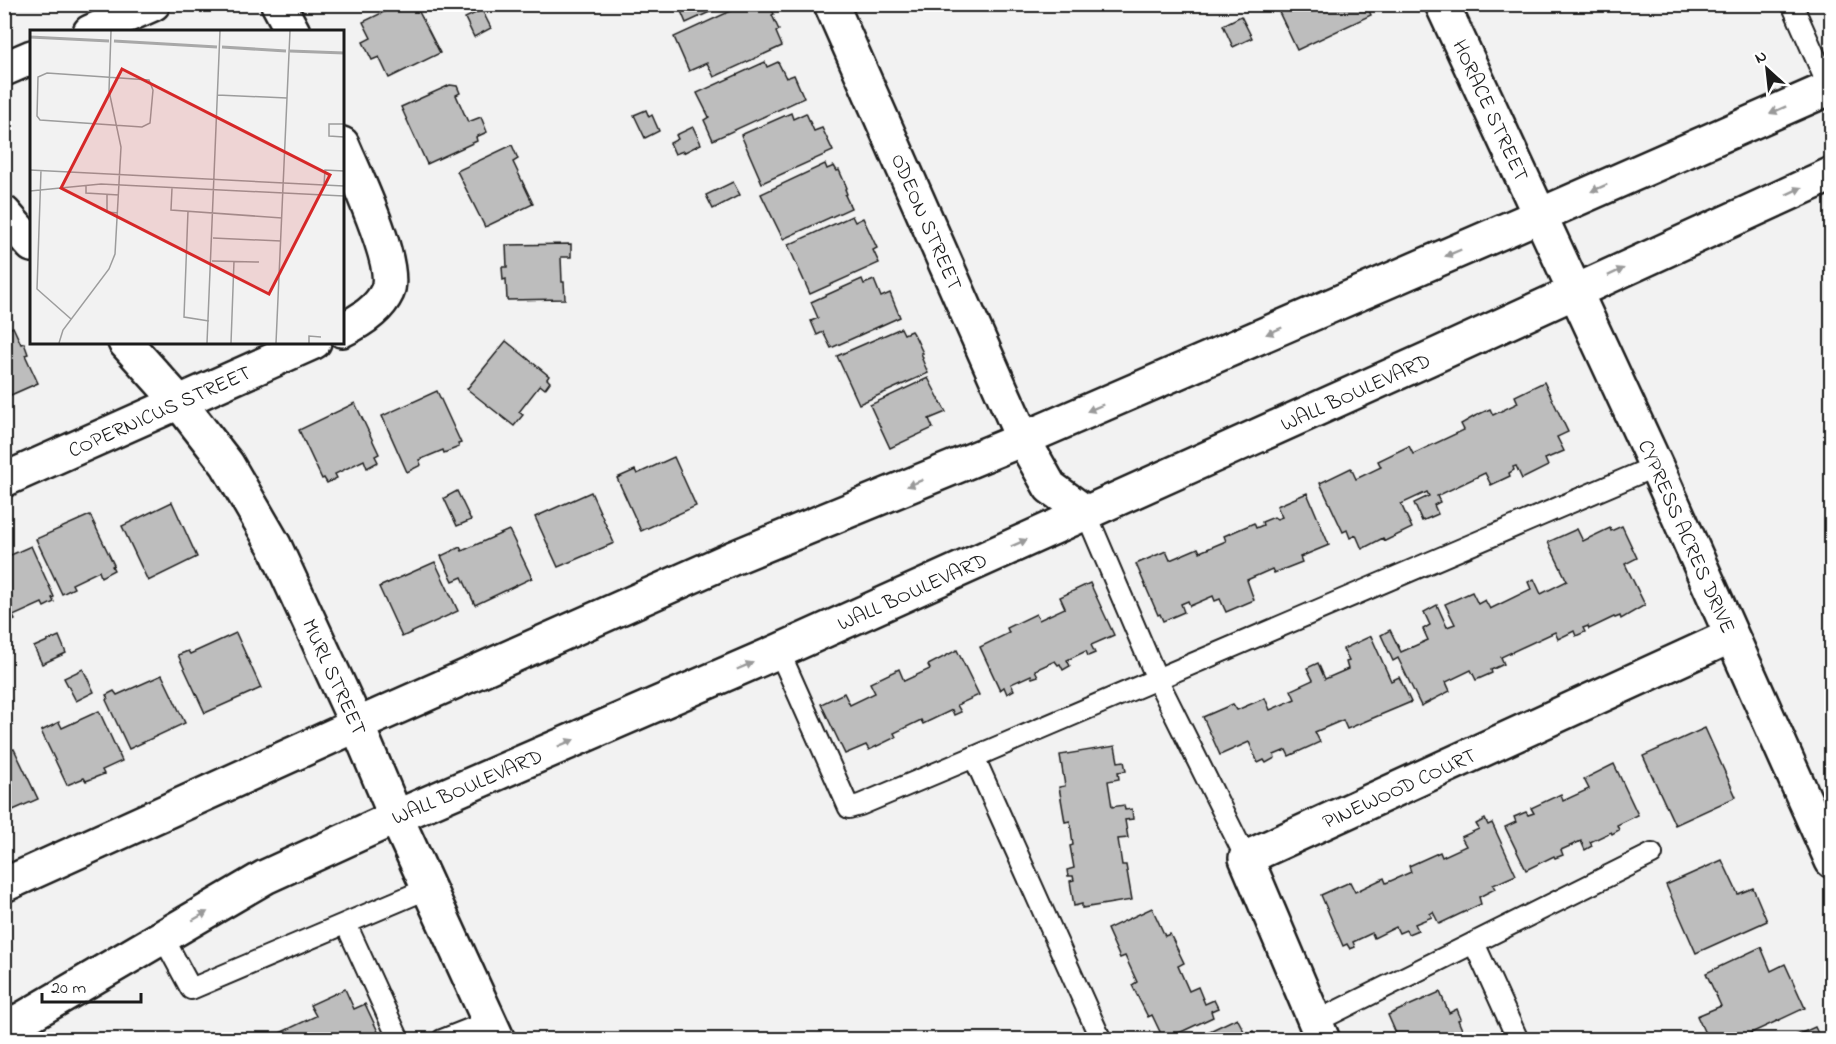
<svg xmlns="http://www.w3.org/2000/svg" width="1836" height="1044" font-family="'Indie Flower',sans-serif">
<rect width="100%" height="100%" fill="#f2f2f2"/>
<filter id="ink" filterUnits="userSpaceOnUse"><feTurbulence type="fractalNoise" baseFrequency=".0167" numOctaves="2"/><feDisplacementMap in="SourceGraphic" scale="12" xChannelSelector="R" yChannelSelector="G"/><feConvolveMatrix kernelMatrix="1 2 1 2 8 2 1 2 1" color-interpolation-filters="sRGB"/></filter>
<g filter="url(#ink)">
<g fill="#bdbdbd" stroke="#1c1c1c" stroke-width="1.5">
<path d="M400 4H415L440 53 389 78 379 57 372 60 363 42 371 38 363 22Z"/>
<path d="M678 4H727L686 23Z"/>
<path d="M746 4H756L758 7 769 4 774 14 772 15 779 30 776 32 782 46 714 77 707 63 689 71 674 37Z"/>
<path d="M1290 4H1366L1371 15 1297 50 1278 10Z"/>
<path d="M482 10 491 28 474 37 465 18Z"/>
<path d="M1241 16 1252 38 1233 47 1223 25Z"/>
<path d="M765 62 767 67 778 62 786 78 794 75 804 98 713 140 704 120 709 117 697 93Z"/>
<path d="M450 85 457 86 460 93 456 95 468 122 481 117 487 132 476 137 477 141 427 164 401 107Z"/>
<path d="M646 110 649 117 652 115 659 131 645 138 634 115Z"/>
<path d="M791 113 793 119 806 113 814 131 822 128 833 151 762 183 741 135Z"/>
<path d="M693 127 701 144 683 153V151L675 154 670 143 678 139 676 135Z"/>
<path d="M512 145 518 159 513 162 533 204 485 227 457 171Z"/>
<path d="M825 164 827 169 834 166 837 171 839 170 847 188 845 189 847 194 845 195 851 208 783 239 761 194Z"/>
<path d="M733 182 740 195 713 209 706 195Z"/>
<path d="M852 216 855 222 863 218 877 248 873 250 879 263 810 294 788 245Z"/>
<path d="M571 244V257H561L562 282H564L565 299 507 300 506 279 503 280 502 267H507L506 245Z"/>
<path d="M862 279 864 284 874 280 881 297 890 293 900 317 831 348 823 332 817 335 811 321 818 318 811 302Z"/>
<path d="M13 327 21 344 24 343 28 354 25 355 38 383 4 398V331Z"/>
<path d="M901 328 904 334 911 331 913 334H914L923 353H921L923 358 922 359 928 373 859 404 837 356Z"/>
<path d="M506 341 549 376 547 379 550 382 545 389 540 385 519 412 523 415 514 426 467 389Z"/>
<path d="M928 378 946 412 929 419 933 428 890 448 870 405Z"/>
<path d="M1544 382 1568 432 1557 437 1564 451 1545 459 1548 466 1522 479 1516 466 1513 467 1514 470 1509 473 1510 476 1491 485 1485 473 1437 496 1440 502 1434 505 1438 514 1422 521 1414 503 1429 496 1427 492 1401 504 1412 528 1385 541 1383 538 1362 549 1356 535 1350 538 1347 530 1343 532 1320 483 1351 468 1356 479 1381 467 1378 461 1409 446 1413 454 1464 430 1461 424 1475 416 1490 409 1493 415 1518 403 1515 396Z"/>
<path d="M437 391 461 443 458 444 459 447 444 453 443 450 419 460 421 465 407 472 382 416Z"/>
<path d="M355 403 379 454 375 456 378 462 367 468 364 460 335 474 337 478 327 483 324 478 322 479 299 430Z"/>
<path d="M674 457 696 506 641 531 617 478 635 470 637 474Z"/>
<path d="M457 491 471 520 457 526 444 498Z"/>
<path d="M591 492 614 543 558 567 535 517Z"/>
<path d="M1307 493 1329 545 1300 557 1302 562 1274 573 1272 569 1247 580 1254 600 1226 612 1220 599 1215 601 1213 596 1190 606 1188 601 1181 604 1184 612 1163 621 1160 614 1158 615 1136 564 1166 551 1170 560 1198 548 1200 552 1226 541 1224 536 1254 523 1256 528 1263 525 1262 522 1274 517 1277 519 1282 517 1277 506Z"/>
<path d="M172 502 197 557 148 581 122 526Z"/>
<path d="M90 515 114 565 112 566 114 570 101 577 99 571 72 584 74 588 62 594 36 539Z"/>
<path d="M1622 526 1637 558 1625 564 1645 605 1621 619 1620 616 1615 618 1614 617 1589 629 1588 626 1583 628 1585 632 1576 636 1574 631 1558 639 1555 632 1501 657 1504 664 1491 670 1492 673 1476 680 1471 670 1446 682 1450 691 1421 706 1398 658 1393 661 1381 635 1390 630 1401 652 1428 640 1423 629 1430 625 1424 612 1437 605 1447 627 1455 624 1445 604 1472 592 1478 604 1485 600 1490 609 1531 589 1528 582 1534 579 1541 594 1567 581 1548 542 1577 529 1583 541 1610 528 1611 531Z"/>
<path d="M509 530 532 578 475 605 462 577 453 581 441 556 460 547 462 551Z"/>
<path d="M31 546 54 597 52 598 54 602 44 607 42 603 13 616 15 620 4 625V558Z"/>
<path d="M435 562 458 611 402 637 379 587Z"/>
<path d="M1090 583 1114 635 1091 645 1095 653 1088 656 1086 651 1067 660 1070 666 1063 670 1060 664 1058 665 1055 661 1035 670 1038 676 1032 678 1031 675 1011 684 1014 690 1007 694 1004 687 1000 690 980 647 1009 633 1007 628 1036 614 1039 620 1065 608 1060 597Z"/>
<path d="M236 633 261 688 205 713 178 655 188 651 190 654Z"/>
<path d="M59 636 66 653 42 664 34 647Z"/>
<path d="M1371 636 1391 681 1399 677 1411 702 1347 729 1343 720 1315 732 1320 742 1289 756 1286 750 1274 755 1275 758 1266 763 1264 760 1258 763 1249 742 1220 755 1203 717 1233 704 1237 710 1265 698 1270 710 1295 699 1291 690 1313 680 1307 668 1318 663 1325 679 1348 669 1346 662 1349 661 1343 649Z"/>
<path d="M957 650 979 695 957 705 961 712 954 715 952 710 923 724 921 720 894 733 896 737 869 750 866 745 845 754 821 704 844 693 850 705 875 693 870 683 899 669 904 681 930 669 928 665Z"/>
<path d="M83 669 94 692 76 701 64 678Z"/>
<path d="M162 675 185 723 129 749 106 700 108 698 106 695 114 691 117 695Z"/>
<path d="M99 711 122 761 102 770 104 774 86 781 84 778 67 785 41 731 59 722 62 728Z"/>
<path d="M1705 728 1736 797 1675 825 1643 756Z"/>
<path d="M1115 746 1118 762 1124 761 1126 771 1118 772 1119 779 1108 781 1112 807 1124 805 1125 810 1132 809 1133 819 1125 820 1128 838 1118 839 1122 865H1126L1132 900 1082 908V904L1074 906 1070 881 1074 880 1073 876H1068L1067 870 1074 868 1070 846 1073 845 1070 821 1065 822 1059 787 1065 786 1060 755Z"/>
<path d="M14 749 38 799 4 814V753Z"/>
<path d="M1614 764 1638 815 1617 825 1619 830 1612 834 1611 832 1590 842 1592 846 1585 850 1581 841 1561 850 1563 855 1555 858 1554 856 1526 870 1505 827 1516 822 1514 817 1526 812 1528 815 1534 813 1531 808 1561 794 1563 801 1589 789 1584 779Z"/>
<path d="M1485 819 1488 825 1492 823 1516 875 1493 885 1495 889 1479 897 1481 904 1439 924 1433 912 1430 914 1432 917 1415 924 1418 930 1408 934 1406 930 1399 933 1396 927 1374 938 1372 933 1353 942 1355 947 1350 949 1347 944 1343 946 1321 895 1350 882 1355 892 1384 878 1386 883 1411 872 1409 866 1440 852 1442 857 1466 846 1461 837 1479 829 1476 824Z"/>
<path d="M1722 860 1738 894 1753 888 1767 921 1696 953 1666 885Z"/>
<path d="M1152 908 1165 936 1170 934 1184 963 1178 966 1189 991 1198 987 1205 1004 1214 1000 1218 1008 1211 1011 1213 1017 1164 1040 1152 1015 1148 1017 1132 985 1137 982 1125 956 1120 958 1107 929Z"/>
<path d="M1761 947 1771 971 1785 964 1805 1008 1736 1040H1708L1697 1016 1721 1006 1706 973Z"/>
<path d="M345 989 354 1009 365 1004 381 1038 265 1040 316 1016 310 1005Z"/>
<path d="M1440 992 1449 1013 1457 1009 1461 1019 1458 1020 1466 1039 1474 1036 1476 1040H1399L1388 1015Z"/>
<path d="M1237 1018 1246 1035 1253 1031 1257 1040H1191Z"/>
<path d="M1815 1027 1821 1040H1786Z"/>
</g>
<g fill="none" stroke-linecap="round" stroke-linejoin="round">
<defs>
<g id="service">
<path d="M1792 4 1829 88"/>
<path d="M1086 513 1157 679 1246 858"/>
<path d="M779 651 849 808 860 805 974 757 1656 466"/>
<path d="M974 757 1101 1040"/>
<path d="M346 924 399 1040"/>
<path d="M163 937 191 989 429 888"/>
<path d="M1474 943 1518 1040"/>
<path d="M1315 1022 1652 854"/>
<path d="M442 1040 490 1021"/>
</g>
<g id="minor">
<path d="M278 4 293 32"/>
<path id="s1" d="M831 4 1023 439 1050 487 1086 513"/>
<path id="s2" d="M1442 4 1656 466 1832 861"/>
<path d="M90 32 153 4"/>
<path d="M4 69 32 57"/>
<path d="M342 144C354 173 399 265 387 292 379 309 359 322 342 330"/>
<path d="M4 213 32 245"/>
<path id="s3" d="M125 342 179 402 227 464 274 545 357 725 396 817 498 1040"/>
<path id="s4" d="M4 480 314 342"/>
<path id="s5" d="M1323 1040 1246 858 1731 636"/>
</g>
<g id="tertiary">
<path d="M4 885 357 725 733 558 1023 439 1506 230 1832 87"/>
<path id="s6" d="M4 1030 265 877 396 817 779 651 1428 359 1832 174"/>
</g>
</defs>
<use href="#service" stroke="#1c1c1c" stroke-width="24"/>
<use href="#minor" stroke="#1c1c1c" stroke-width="38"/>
<use href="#tertiary" stroke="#1c1c1c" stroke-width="38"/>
<use href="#service" stroke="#fff" stroke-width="20"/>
<use href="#minor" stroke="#fff" stroke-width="33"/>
<use href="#tertiary" stroke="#fff" stroke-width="33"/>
</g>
<defs><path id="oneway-solid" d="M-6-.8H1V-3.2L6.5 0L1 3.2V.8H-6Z" transform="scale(1.5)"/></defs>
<g fill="#999">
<use href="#oneway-solid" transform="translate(1778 110) rotate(156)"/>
<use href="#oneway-solid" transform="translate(1599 188) rotate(156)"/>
<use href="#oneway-solid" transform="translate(1794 191) rotate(-25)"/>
<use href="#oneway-solid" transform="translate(1453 253) rotate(157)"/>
<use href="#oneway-solid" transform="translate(1616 272) rotate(-25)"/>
<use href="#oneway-solid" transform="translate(1274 331) rotate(157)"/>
<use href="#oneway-solid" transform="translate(1095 408) rotate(157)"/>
<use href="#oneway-solid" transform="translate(915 483) rotate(158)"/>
<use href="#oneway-solid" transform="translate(1019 543) rotate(-24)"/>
<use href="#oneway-solid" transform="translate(745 666) rotate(-23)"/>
<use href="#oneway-solid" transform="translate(566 743) rotate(-23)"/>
<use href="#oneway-solid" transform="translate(200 916) rotate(-30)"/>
</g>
</g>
<g text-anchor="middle" stroke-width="4.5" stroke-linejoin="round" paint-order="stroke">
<g font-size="21" fill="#1c1c1c" stroke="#fff">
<text dy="7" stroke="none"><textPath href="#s2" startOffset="117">HORACE STREET</textPath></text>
<text dy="7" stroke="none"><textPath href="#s1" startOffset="238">ODEON STREET</textPath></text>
<text dy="7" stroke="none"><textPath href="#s6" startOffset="1496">WALL BOULEVARD</textPath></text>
<text dy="7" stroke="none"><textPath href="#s4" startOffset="170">COPERNICUS STREET</textPath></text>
<text dy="7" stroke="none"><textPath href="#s2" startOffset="586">CYPRESS ACRES DRIVE</textPath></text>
<text dy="7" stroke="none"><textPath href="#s6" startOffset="1010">WALL BOULEVARD</textPath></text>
<text dy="7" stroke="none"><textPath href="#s3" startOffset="398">MURL STREET</textPath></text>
<text dy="7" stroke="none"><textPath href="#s6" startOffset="524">WALL BOULEVARD</textPath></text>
<text dy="7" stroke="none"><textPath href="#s5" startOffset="366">PINEWOOD COURT</textPath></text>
</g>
</g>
<g transform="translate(30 30)">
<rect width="314" height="314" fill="#f2f2f2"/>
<path fill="none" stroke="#a8a8a8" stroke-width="3" d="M0 7 79 11M84 11 187 17M192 17 256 21M260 21 314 23"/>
<path fill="none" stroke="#9c9c9c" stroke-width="1.5" d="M17 43 119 50 123 60 120 93 112 97 10 90 7 86 8 47ZM187 65 257 68M314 94H299V106L314 107M0 140 314 156M11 140 7 259 41 289M56 155V163L89 165M294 155 295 140 314 141M142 158 141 180 252 188M0 161 71 154 314 166M77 164V182L88 183M158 181 154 287 179 291M183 208 251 211M182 231 229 232M29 313 33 300 79 239 85 224 91 117 79 61 81 1M177 313 190 1M201 313 204 231M246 313 260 1M279 313V306L291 307"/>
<path fill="#d62828" fill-opacity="0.15" stroke="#d62828" stroke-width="3" d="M92 39 300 145 239 264 31 158Z"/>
<rect width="314" height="314" fill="none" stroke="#1c1c1c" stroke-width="3"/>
</g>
<rect width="1836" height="1044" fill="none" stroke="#fff" stroke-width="24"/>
<rect x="12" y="12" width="1812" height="1020" fill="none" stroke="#1c1c1c" stroke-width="2" filter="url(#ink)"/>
<g transform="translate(1767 69) rotate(333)" stroke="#ffffff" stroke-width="4.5" paint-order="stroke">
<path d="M0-4.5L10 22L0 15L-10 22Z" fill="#1c1c1c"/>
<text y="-9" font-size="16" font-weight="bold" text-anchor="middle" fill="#1c1c1c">N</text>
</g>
<path d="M42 993v9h99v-9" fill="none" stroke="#1c1c1c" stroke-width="3"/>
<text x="51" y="993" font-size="18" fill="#1c1c1c" stroke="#ffffff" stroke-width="4.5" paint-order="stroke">20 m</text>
</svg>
